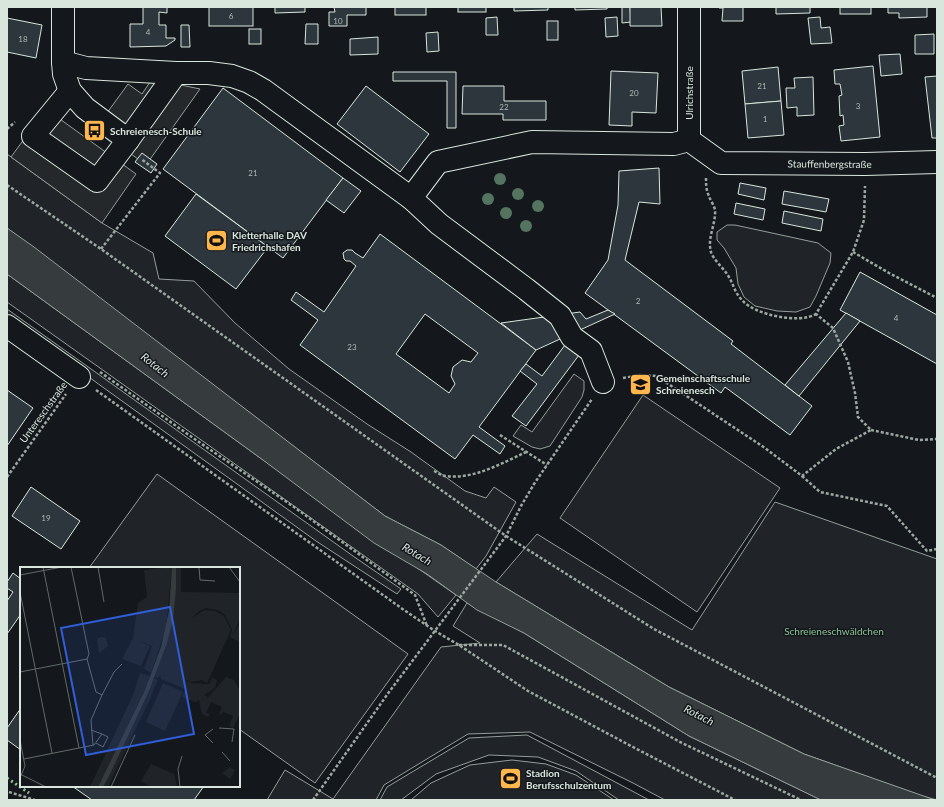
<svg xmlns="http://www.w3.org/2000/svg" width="944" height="807" font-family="Lato,sans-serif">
<rect width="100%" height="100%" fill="#14181c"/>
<g fill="#202428" stroke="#939e99">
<path d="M7 154 102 223 153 253 159 279 194 281 235 323 289 369 367 424 411 452 465 491 486 498 494 487 516 502 486 556 476 569 441 545 385 516 7 228Z"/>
<path d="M727 225H735L818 243 831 253 830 263 816 296 810 307 796 312 777 311 755 306 744 297 738 284 736 268 724 248 717 240V232Z"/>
<path d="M7 274 263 460 456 595 438 617 418 594 7 302Z"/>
<path d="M7 309 353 556 401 589 397 594 316 541 7 318Z"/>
<path d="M574 374 584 381V390L582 397 550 446 540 449 532 447 513 436 521 425 532 432Z"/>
<path d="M643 395 780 488 697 612 560 518Z"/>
<path d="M157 474 408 654 315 783 239 729V568H89Z"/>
<path d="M775 502 937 559V800L919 795 804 754 669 687 496 582 537 534 692 630Z"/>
<path d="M467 603 524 633 689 736 821 800H665L633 783 530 732 468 734 384 785 376 800H267L285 770 333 799 441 647 480 643 453 626Z"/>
<path d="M527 735 649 800H619L576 771 538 757 489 755 436 774 401 800H380L387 787 469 738Z"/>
<path d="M512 760 546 764 576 775 614 800H411L431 783 470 765Z"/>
</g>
<g fill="#24282b" stroke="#939e99">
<path d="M152 79 200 89 146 165 96 128 128 84 142 94Z"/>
<path d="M46 109 136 174 102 223 11 157Z"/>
</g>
<path fill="#363b3e" stroke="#939e99" d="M7 228 34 247 385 516 441 545 496 582 669 687 804 754 935 800H821L689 736 524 633 477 610 427 574 374 543 263 460 7 274Z"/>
<g fill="#2c363c" stroke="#d8e6dc" fill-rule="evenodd">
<path d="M143 7H167V13L159 12V25H166V38H175V40L166 46 130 47V24H143Z"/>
<rect x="209" y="7" width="44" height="19"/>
<path d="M275 7H305V12L275 13Z"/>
<path d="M334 7H366V15H347V26H329V12H335Z"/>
<rect x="395" y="7" width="31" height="8"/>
<rect x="458" y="7" width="28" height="5"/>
<path d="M514 7H548V10L514 11Z"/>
<path d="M575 7H607V9L575 10Z"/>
<path d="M622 7H630L631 22 622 23Z"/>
<path d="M630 7H661L662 26H630Z"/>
<path d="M719 7H743V21H722L723 8H719Z"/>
<path d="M776 7H810V13L776 14Z"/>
<rect x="840" y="7" width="31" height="7"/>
<path d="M888 7H927V17L899 18V13H888Z"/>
<path d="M497 17 498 35H486V18Z"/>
<path d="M617 17 618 36 606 37 605 18Z"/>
<path d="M820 17 821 28 830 27 832 43 811 44 808 18Z"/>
<path d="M7 18 42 25 36 58 7 52Z"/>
<rect x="547" y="21" width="11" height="19"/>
<path d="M306 24H318V44H305Z"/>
<path d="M181 25H189L190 47H181Z"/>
<rect x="249" y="29" width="12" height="15"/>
<path d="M438 32 439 51 427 52 426 33Z"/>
<path d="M934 34V54H915V35Z"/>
<path d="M378 37V54L350 55V39Z"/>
<path d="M900 54 902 74 881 76 879 55Z"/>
<path d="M873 66 880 137 841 141 839 126 844 125 843 115 840 116 839 96 842 95 840 84H835L834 70Z"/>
<path d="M778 67 781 101 745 104 742 71Z"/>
<path d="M611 71 658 73 656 113 632 112V126L609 125Z"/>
<path d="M393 72H456V128H447V81H393Z"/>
<path d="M937 76V138H932L925 77Z"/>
<path d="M813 77 814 115 797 116V107L787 108 786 88H795L794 78Z"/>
<path d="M366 86 429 134 400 172 337 124Z"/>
<path d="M463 86H504V101H546V120H503V114H462Z"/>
<path d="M223 88 343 178 283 258 163 169Z"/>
<path d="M781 101 784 135 748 138 745 104Z"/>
<path d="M142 153 157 164 151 173 135 162Z"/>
<path d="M659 168 660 204 639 202 625 260 733 341 731 344 812 406 790 435 725 387 721 393 585 293 608 260 618 205 619 171Z"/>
<path d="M343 178 361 191 344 213 326 200Z"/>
<path d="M740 183 766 188 764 200 738 194Z"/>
<path d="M784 191 829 199 826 212 782 204Z"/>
<path d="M196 194 268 247 236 289 165 236Z"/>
<path d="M736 203 765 209 763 220 734 214Z"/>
<path d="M784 211 823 219 821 231 782 223Z"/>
<path d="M380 234 536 350 479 427 505 446 500 454 473 435 455 459 300 345 318 320 291 300 296 292 324 312 356 266 350 261H346L344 259 343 253 347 250H352L355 253 363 258ZM425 314 478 353 471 362 462 360 453 367 451 376 455 384 449 393 396 354Z"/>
<path d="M860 272 937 315V364L840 310Z"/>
<path d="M608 310 615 314 536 350 501 323 580 312 586 319Z"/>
<path d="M846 313 860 321 799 396 785 385Z"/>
<path d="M565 345 579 355 526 426 512 416 537 384 520 371 526 364 542 376Z"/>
<path d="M7 390 33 408 7 446Z"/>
<path d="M31 487 80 521 61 549 12 516Z"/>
<path d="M13 573 21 579V614L7 634V601L13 592 7 588V582Z"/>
<path d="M21 708V750L7 740V728Z"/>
<path d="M72 786H204L194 800H92Z"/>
</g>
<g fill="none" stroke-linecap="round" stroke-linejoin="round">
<defs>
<g id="minor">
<path d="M63 7V62L64 74 70 91 85 108 128 140 176 73"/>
<path id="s1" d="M689 7V140L721 163 865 164 937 162"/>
<path d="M63 62 86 68 176 73H209L232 76 249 82 263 90 411 198 438 162 532 142 674 144 689 140"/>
<path d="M70 91 33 136 97 181 128 140"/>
<path d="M411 198 439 224 526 289 560 316 572 337 591 351 603 382"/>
<path d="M7 326 79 377"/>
</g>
</defs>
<use href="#minor" stroke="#d8e6dc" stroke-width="24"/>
<g stroke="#9da8a2" stroke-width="2.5" stroke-dasharray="3 2" stroke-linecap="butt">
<path d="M7 129 15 122"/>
<path d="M706 178C706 184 706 190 709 196 710 200 714 205 715 210 716 224 707 238 711 252 713 259 723 268 727 274 733 282 734 292 742 300 754 315 800 324 816 314"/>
<path d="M7 185 101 249 506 536 654 629 937 778"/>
<path d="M101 249 160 173 141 159"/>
<path d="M853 252 889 273 937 298"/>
<path d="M100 372 196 440 294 507 415 595 427 626"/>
<path d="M623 378 640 375 656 376 676 389 765 448 802 476 836 449 871 430 858 417 855 393 848 362 833 328 816 314 853 252 864 220 865 186"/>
<path d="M96 390 404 610 435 631 459 645 528 691 631 746 735 800"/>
<path d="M871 430 919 440 937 439"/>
<path d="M500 435 547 465"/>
<path d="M434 471C438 473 442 476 446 476 472 480 503 463 526 452"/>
<path d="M802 476 820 492 887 506 927 551 937 549"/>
<path d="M7 477 66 394"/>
<path d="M459 645H503L680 742 801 800"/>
<path d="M9 792 35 800"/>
<path d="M313 800 389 692 506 536 521 506 534 484 592 399"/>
</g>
<use href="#minor" stroke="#14181c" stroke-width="22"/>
<path stroke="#8ac095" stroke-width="3" stroke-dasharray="2 3" stroke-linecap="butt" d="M7 778 29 793"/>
</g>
<g fill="#55745f">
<circle cx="500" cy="179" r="6"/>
<circle cx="518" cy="194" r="6"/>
<circle cx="488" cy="199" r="6"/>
<circle cx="538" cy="206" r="6"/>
<circle cx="506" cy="213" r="6"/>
<circle cx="526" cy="226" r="6"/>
</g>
<defs>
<symbol id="bus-square" viewBox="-11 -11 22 22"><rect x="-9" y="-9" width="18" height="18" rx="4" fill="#ffb74d" stroke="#14181c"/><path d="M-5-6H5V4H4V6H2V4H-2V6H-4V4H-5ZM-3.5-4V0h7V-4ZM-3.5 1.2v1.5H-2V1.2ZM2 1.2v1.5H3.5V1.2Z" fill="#111"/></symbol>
<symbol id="stadium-square" viewBox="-11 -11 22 22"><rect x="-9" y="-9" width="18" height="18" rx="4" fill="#ffb74d" stroke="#14181c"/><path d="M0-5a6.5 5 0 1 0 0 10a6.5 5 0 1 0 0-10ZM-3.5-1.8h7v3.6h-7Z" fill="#111"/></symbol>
<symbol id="school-square" viewBox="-11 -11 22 22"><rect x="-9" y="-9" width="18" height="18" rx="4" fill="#ffb74d" stroke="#14181c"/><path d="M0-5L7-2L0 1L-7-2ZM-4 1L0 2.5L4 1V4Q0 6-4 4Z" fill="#111"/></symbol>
</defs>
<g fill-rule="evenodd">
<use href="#bus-square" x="82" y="118" width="25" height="25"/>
<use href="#stadium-square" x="204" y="228" width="25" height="25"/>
<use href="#school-square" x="628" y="372" width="25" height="25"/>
<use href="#stadium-square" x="498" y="766" width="25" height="25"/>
</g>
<g text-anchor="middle" stroke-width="3" stroke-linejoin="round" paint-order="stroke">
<g font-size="8" fill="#adbab4">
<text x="231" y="19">6</text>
<text x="338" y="24">10</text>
<text x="148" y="35">4</text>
<text x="23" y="42">18</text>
<text x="762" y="89">21</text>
<text x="634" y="96">20</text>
<text x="858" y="109">3</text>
<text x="504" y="110">22</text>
<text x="765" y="122">1</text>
<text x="253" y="176">21</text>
<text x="638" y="304">2</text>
<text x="896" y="321">4</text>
<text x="352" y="350">23</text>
<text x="46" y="521">19</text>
</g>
<g font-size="10" fill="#d8e6dc" stroke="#14181c">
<text transform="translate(689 93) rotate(-90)" y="4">Ulrichstraße</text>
<text dy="4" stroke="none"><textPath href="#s1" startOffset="281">Stauffenbergstraße</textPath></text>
<text transform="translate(43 412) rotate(-54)" y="4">Untereschstraße</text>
</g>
<g font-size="10" font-weight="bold" fill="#d8e6dc" stroke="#14181c" text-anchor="start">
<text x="110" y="135">Schreienesch-Schule</text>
<text x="232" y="239">Kletterhalle DAV<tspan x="232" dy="12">Friedrichshafen</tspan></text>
<text x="656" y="382">Gemeinschaftsschule<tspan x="656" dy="12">Schreienesch</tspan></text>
<text x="526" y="777">Stadion<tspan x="526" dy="12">Berufsschulzentum</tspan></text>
</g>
<g font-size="10" fill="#8ac095" stroke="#14181c">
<text x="834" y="635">Schreieneschwäldchen</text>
</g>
<g font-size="11" font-style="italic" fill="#d8e6dc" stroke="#14181c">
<text transform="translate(155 365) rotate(38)" y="4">Rotach</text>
<text transform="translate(417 554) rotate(31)" y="4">Rotach</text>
<text transform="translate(699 715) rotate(27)" y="4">Rotach</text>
</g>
</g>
<g transform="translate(20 567)">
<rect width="220" height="220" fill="#14181c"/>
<path d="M152 0 146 61 131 106 124 102 132 79 120 74 130 79 121 99 102 92 113 71 118 36 127 30 124 3ZM156 0H161V25L220 26V51L213 69 220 56V75L210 70 212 63 205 48 198 43 186 41 179 44 171 52 184 43 195 44 204 49 211 63 187 116 182 113 171 115 160 111 171 116 189 117 192 111 197 113 195 121 184 128 188 130 186 133 206 110 214 113 220 124V146L213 161 209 159 213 149 203 145 201 148 199 147 202 140 191 135 186 146 190 147 188 150 182 147 179 133 175 135 162 130 165 122 141 112 140 108 138 111 135 110 156 21ZM80 70 86 71 88 79 79 86 77 72ZM120 106 130 109 125 123 78 220H70L113 128ZM134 111 138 113 88 220H83ZM143 116 163 125 145 164 126 155ZM135 119 130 132 89 220ZM131 197 154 207 157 220H131L121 214ZM210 200 215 203 210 212 202 206Z" fill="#202428"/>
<path d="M152 0H156V21L153 52 147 76 129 124 89 209 83 220H78L125 123 141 80 149 44Z" fill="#363b3e"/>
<path fill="none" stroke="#626a69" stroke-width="1" d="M23 0 59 181M78 0 84 35M179 0 180 13 195 14M209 0 220 15M0 8 42 0M0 25 32 186M67 92 76 125 82 128 71 153 73 178M0 105 67 92 69 87 51 0M82 128 94 105 102 97M199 161 214 162 212 175M193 162 185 168 193 176M0 173 5 199 0 211M76 176 83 180 88 170 82 167M202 185 210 194M4 192 74 178 82 167 71 163M0 207 26 220M91 220 115 168M160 220 158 202 162 189"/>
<path fill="#305dd8" fill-opacity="0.15" stroke="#305dd8" stroke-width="2" d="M150 40 174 167 66 188 41 61Z"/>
<rect width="220" height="220" fill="none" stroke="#d8e6dc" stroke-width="2"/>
</g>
<rect width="944" height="807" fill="none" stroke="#d8e6dc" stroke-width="16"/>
</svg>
